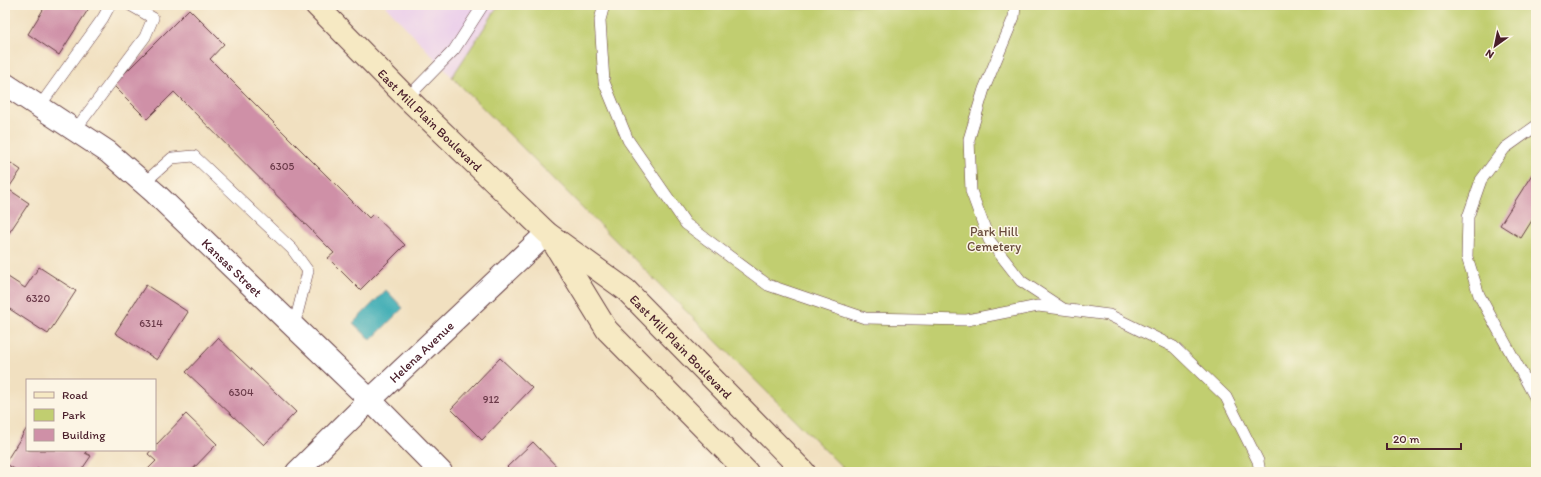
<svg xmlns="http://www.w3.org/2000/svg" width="1541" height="477" font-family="Itim,sans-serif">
<rect width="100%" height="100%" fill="#fcf5e5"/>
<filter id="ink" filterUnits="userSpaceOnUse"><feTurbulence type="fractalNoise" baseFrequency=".025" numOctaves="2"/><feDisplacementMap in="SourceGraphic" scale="8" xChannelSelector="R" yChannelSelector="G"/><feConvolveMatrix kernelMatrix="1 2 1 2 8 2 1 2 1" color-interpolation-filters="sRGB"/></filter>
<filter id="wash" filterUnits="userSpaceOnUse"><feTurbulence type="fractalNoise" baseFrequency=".012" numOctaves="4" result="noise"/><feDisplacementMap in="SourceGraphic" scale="16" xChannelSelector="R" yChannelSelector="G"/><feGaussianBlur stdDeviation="0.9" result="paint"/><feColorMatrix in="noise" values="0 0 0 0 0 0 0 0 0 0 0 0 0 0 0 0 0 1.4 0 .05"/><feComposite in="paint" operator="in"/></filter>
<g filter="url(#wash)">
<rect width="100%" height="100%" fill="#f1e0c0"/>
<path fill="#ecd1ea" d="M385 5H499L452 77Z"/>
<path fill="#c1ce70" stroke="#86764e" d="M499 5H1536V472H847L452 77Z"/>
<path fill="#38aab3" stroke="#41646f" d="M386 290 403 308 371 340 353 323Z"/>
<g id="blocks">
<g fill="#cf90a7">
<path d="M46 5H91L59 55 28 34Z"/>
<path d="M189 9 224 44 210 59 369 218 373 214 405 245 360 290 328 258 334 253 174 92 147 119 113 85Z"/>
<path d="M5 159 21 170 8 189 29 203 9 233 5 231Z"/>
<path d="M1536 168V214L1521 238 1500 225Z"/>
<path d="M39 267 76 291 48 334 5 306V281L8 277 25 288Z"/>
<path d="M146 285 188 312 157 360 115 333Z"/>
<path d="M218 338 296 412 264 445 186 372Z"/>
<path d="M500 358 532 388 482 440 451 409Z"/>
<path d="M186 414 217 444 190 472H145L156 461 148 454 151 450H155V446Z"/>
<path d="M27 428V450H87L85 453 91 456 80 472H44L38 468 36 472H19L5 463Z"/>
<path d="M533 442 562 472H512L507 467Z"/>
</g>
</g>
</g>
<g filter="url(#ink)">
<use href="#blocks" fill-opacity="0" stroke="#633c41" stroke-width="1"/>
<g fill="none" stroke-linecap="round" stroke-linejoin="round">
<defs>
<g id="service">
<path d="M604 5 600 20 604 82 628 140 686 224 768 285 865 318 967 320 1038 306 1109 315 1174 347 1226 397 1258 461 1260 472"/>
<path d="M1015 5 1014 17 984 89 969 139 971 191 989 240 1021 281 1062 308"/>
<path d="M407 98 454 50 483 5"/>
<path d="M39 107 103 18 110 5"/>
<path d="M1536 126 1505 148 1481 180 1468 217 1467 257 1479 295 1536 399"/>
<path d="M75 130 145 37 153 18 130 5"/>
<path d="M144 183 172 158 194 156 292 249 308 271 294 326"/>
</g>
<g id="minor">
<path id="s1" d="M5 84 108 152 155 193 370 400 441 472"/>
<path id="s2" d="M297 472 370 400 547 233"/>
</g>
<g id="secondary">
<path id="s3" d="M316 5 407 98 547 233 626 290 804 472"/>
<path d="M553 242 607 330 747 472"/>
</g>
</defs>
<use href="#service" stroke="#633c41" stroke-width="12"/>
<use href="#minor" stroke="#633c41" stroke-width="24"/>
<use href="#secondary" stroke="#633c41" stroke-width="24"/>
<use href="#service" stroke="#fff" stroke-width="11"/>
<use href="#minor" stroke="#fff" stroke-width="22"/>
<use href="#secondary" stroke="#f6e9c3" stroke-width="22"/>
</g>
</g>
<g text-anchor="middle" stroke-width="3" stroke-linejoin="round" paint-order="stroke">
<g font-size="11" fill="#6b3b4a">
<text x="282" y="170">6305</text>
<text x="38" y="302">6320</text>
<text x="151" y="327">6314</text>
<text x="241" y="396">6304</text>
<text x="491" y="403">912</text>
</g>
<g font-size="13" fill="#4a1f2b" stroke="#fcf5e5">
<text dy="5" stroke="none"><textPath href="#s3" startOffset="162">East Mill Plain Boulevard</textPath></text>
<text dy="5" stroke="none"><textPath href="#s1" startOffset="293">Kansas Street</textPath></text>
<text dy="5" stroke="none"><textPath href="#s3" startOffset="501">East Mill Plain Boulevard</textPath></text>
<text dy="5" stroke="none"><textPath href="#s2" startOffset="173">Helena Avenue</textPath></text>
</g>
<g font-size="13" fill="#684b3c" stroke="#fcf5e5">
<text x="994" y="236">Park Hill<tspan x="994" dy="15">Cemetery</tspan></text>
</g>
</g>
<rect width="1541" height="477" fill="none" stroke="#fcf5e5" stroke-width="20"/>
<rect x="26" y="379" width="130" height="72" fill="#fcf5e5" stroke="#b59f9b"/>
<rect x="34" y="392" width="20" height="6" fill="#f6e9c3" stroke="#b59f9b"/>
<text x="62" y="399" font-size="12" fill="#4a1f2b">Road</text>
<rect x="34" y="409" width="20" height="12" fill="#c1ce70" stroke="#b59f9b"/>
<text x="62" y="419" font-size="12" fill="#4a1f2b">Park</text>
<rect x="34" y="429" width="20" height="12" fill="#cf90a7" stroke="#b59f9b"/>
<text x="62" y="439" font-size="12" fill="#4a1f2b">Building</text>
<g transform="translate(1495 46) rotate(213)" stroke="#fcf5e5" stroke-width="3" paint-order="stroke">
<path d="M0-3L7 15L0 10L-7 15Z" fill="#4a1f2b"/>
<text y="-6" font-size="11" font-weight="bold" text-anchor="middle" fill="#4a1f2b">N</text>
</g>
<path d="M1387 443v6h74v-6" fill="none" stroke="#4a1f2b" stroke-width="2"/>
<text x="1393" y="443" font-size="12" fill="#4a1f2b" stroke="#fcf5e5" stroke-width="3" paint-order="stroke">20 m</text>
</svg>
